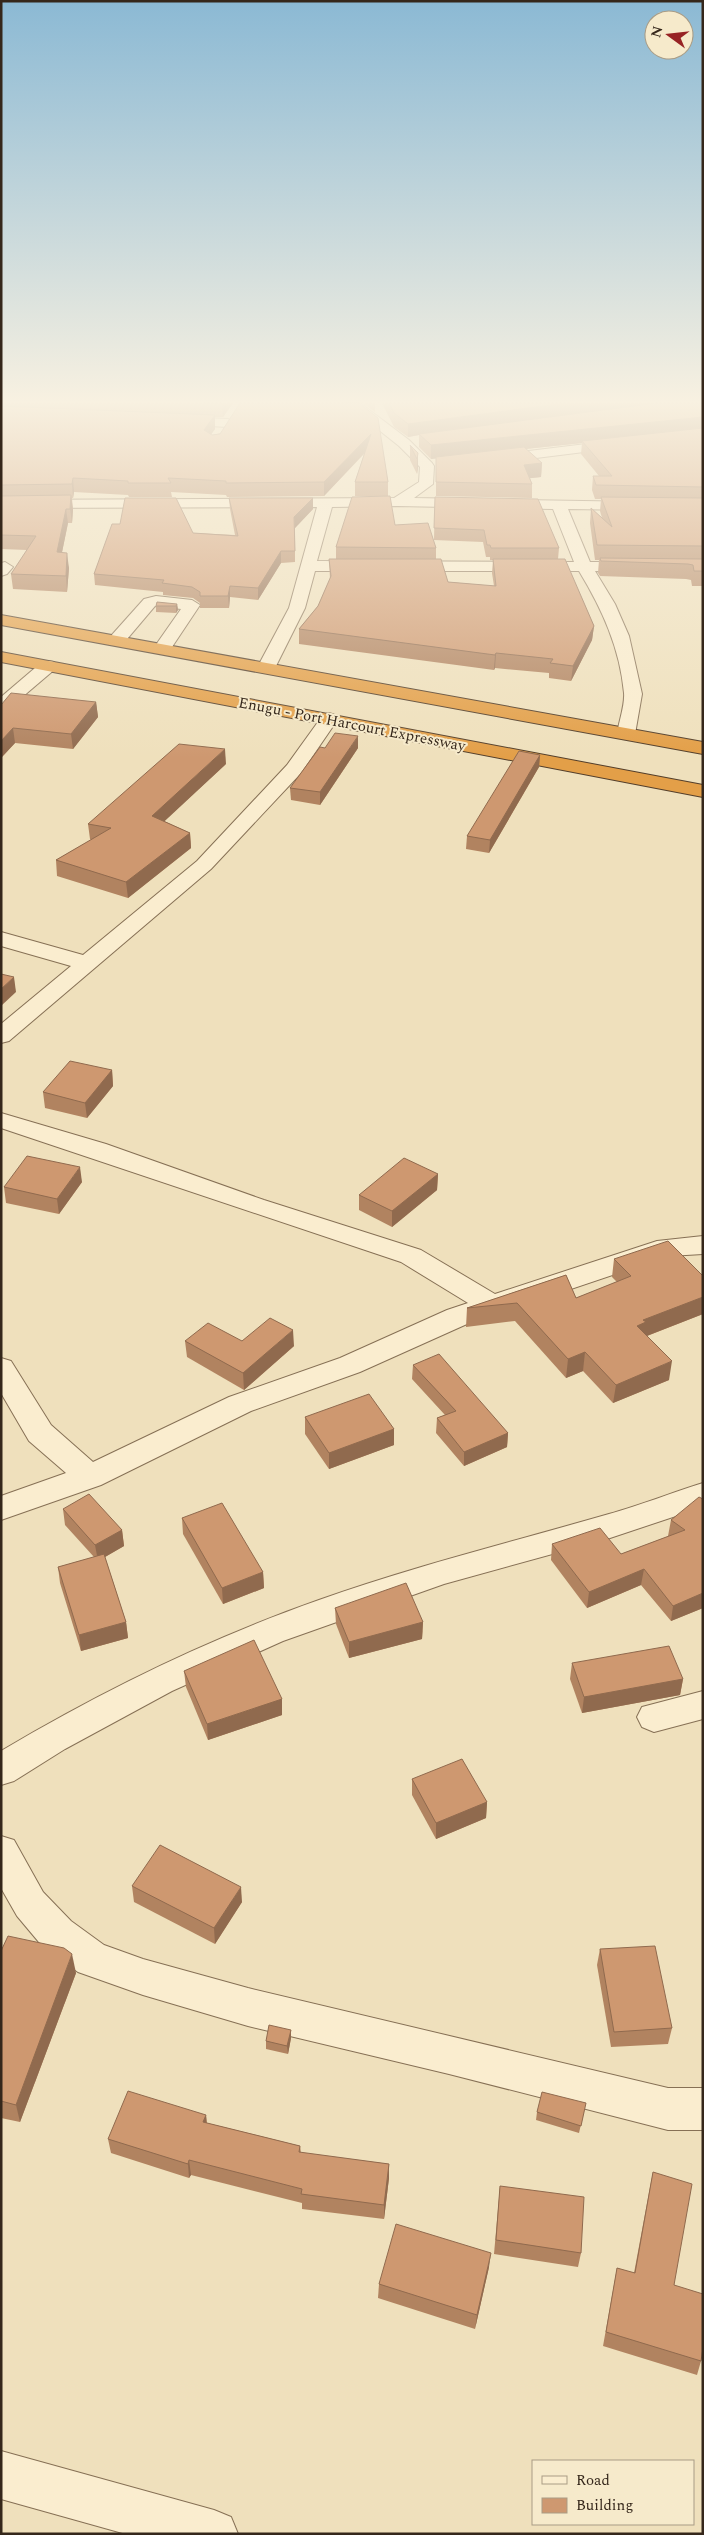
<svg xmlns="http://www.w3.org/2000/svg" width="704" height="2535" font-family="Spectral,serif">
<rect width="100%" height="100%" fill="#efe0bc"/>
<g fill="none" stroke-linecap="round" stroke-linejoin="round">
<defs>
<g id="minor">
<path d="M345 403H360L409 440 432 463 434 466 433 484 414 498 703 503V511L568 509 590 562H703V572L595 571 615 604 629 636 642 694 635 734 633 738H619L617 734C619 721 625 705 624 693 620 648 602 609 579 571H315L305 608 275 668 272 672H260L257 668 289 608 317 507 1 508V500L394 498 419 482 420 467 399 446ZM397 506 553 509 574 562 317 561 332 507Z"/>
<path d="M177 417 228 419 235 423 228 427 172 424 170 421 172 418Z"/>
<path d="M619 440 626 444 624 447 496 463 489 459 496 455Z"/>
<path d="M5 562 13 567 7 574 1 576V563Z"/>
<path d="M156 596 192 600 200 605 168 653H156L153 649 181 609 155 606 122 645H110L107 641 110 637 144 599Z"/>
<path d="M48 661 54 662 57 666 54 670 7 710 1 711V697L42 662Z"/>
<path d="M329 713 335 715 338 719 301 773 211 869 9 1041 1 1043V1024L71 966 1 946V932L83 955 197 861 287 765 323 715Z"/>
<path d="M1 1113 106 1144 264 1200 421 1250 495 1294 657 1241 703 1236V1254L669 1256 467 1324 360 1372 251 1411 101 1485 1 1520V1496L66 1473 29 1441 1 1393V1358L11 1361 51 1425 93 1462 229 1397 340 1358 447 1310 468 1303 401 1262 1 1128Z"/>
<path d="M703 1483V1507L607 1539 444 1584 283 1641 172 1691 65 1749 14 1781 1 1785V1751C102 1691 208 1639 319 1600 414 1566 512 1542 609 1514 641 1505 671 1493 703 1483Z"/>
<path d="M703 1691V1719L654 1732 642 1727 637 1717 642 1707Z"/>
<path d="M1 1836 14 1840 43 1892 71 1921 104 1945 143 1959 248 1988 668 2088H703V2130H668L449 2074 248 2026 143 1995 78 1972 43 1947 17 1916 1 1888Z"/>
<path d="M1 2451 214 2510 231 2517 238 2534H126L1 2499Z"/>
</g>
<g id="highway">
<path d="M1 615 703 742V754L1 625Z"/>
<path d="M1 652 703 785V797L1 662Z"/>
</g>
</defs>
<use href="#minor" stroke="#867055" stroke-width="2"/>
<use href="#highway" stroke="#533e2a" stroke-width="2"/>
<use href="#minor" fill="#faedcf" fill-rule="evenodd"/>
<use href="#highway" fill="#e39f48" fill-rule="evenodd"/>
</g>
<g fill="#b18360">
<path d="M1 403H233L223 417H215V429L211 434 212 435 359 403 388 482V496H355V482L364 454 324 496 227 497 226 495 171 492 172 497H129L128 495 74 492 73 498H72L73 510 72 523H68L62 552 69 568 67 592 13 589 11 574 27 550 1 549Z"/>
<path d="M363 403H375V412Z"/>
<path d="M382 403H703V586H692L691 580 686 579 600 576 598 573 599 560H595L590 523 591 508 602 518 600 511 601 499H595L592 490 593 476H599L581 454 582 443 526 449 542 463 541 477 530 478 532 484V498L436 496V458L431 459 419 447V435L408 437 394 427Z"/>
<path d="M410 445 418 453V468L417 474 410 460Z"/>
<path d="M435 497 559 548 558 559 594 626 592 640 571 681 549 678V673L495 668 494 670 299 644V629L318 606 330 579 329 559H336V547L395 525 436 548V559L448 582 494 586 492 573 493 560H490V557H486L483 542 434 540Z"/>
<path d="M229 498 313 509 295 528V562L281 563 258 600 230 597 229 608H200V603L193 598 163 595V592L95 585 94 574 193 533 235 535 230 509Z"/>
<path d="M177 604 178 610 176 613 156 612V606Z"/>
<path d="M96 702 98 717 73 749 15 743 1 758V705Z"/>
<path d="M325 748H358L320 805 291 800 290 788Z"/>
<path d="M540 755 539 767 489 853 466 849 467 836Z"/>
<path d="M226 764 164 821 190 833 191 848 128 898 57 876 56 860 91 840 90 839 88 824Z"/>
<path d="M112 1070 113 1086 87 1118 45 1108 43 1092Z"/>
<path d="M438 1174 437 1190 392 1227 359 1210V1195Z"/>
<path d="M82 1182 59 1214 6 1203 4 1187Z"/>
<path d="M614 1259 703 1276V1314L647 1336 669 1380 613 1403 583 1371 566 1378 515 1321 466 1327 467 1308 566 1275 576 1298 617 1282 612 1277Z"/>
<path d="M185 1341H242L294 1346 244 1390 187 1357Z"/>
<path d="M413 1365 508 1433 507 1447 464 1466 436 1433 437 1418 445 1415 412 1379Z"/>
<path d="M305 1417 394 1429V1445L329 1469 305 1434Z"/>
<path d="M703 1499V1608L671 1621 641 1585 587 1608 551 1560 552 1544 621 1554 669 1536H668L671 1520Z"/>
<path d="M63 1509 122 1530 124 1546 105 1557 126 1622 128 1638 81 1651 60 1583 58 1567 94 1557 65 1525Z"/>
<path d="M182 1518 263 1572 264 1588 223 1604 183 1534Z"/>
<path d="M335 1608 423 1622 422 1639 349 1658 336 1624Z"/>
<path d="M572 1663 683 1679 680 1695 582 1713 570 1679Z"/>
<path d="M184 1671 282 1699V1715L208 1740 186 1687Z"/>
<path d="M412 1779 487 1802 486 1818 436 1839 412 1795Z"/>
<path d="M132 1886 242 1902 215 1944 134 1902Z"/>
<path d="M600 1949 672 2028 668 2044 611 2047 597 1965Z"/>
<path d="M1 1951 76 1973 20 2122 1 2118Z"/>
<path d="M291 2030V2038L288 2054 266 2049V2041Z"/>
<path d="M584 2111 579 2133 536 2120 537 2112Z"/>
<path d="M206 2115 207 2123 300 2146 301 2153 389 2164V2178L384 2219 302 2209V2203L191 2175 189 2178 111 2153 108 2139Z"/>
<path d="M653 2172 674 2285 701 2361 697 2375 603 2346 617 2268 634 2273 650 2187Z"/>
<path d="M500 2186 581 2253 578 2267 494 2254Z"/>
<path d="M489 2267 475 2329 378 2298 379 2284Z"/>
</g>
<g fill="#906a4e">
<path d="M223 403H233L223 417 222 404Z"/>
<path d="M566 403H665L419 434V435L408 437V424Z"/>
<path d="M215 415V429L205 443 204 430Z"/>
<path d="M703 417V430L582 441V443L431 459V445Z"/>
<path d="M371 434 370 447 324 496V482Z"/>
<path d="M418 453V468L417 474V459Z"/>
<path d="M542 463 541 477 523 479 524 465Z"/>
<path d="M73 478 74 492 73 498 72 484Z"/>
<path d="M71 495 73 510 72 523 70 509Z"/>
<path d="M313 498V509L295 528 294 517Z"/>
<path d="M66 509 68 523 59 567 57 552Z"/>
<path d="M281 551V563L258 600V588Z"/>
<path d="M67 553 69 568 67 592 66 576Z"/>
<path d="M230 586V597L229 608 228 596Z"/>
<path d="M177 604 178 610 176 613V606Z"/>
<path d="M594 626 592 640 571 681 573 666Z"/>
<path d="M496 653 495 668 494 670 495 655Z"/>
<path d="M96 702 98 717 73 749 71 734Z"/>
<path d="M13 728 15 743 1 758V741Z"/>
<path d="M358 736V748L320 805V792Z"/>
<path d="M225 749 226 764 153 832 152 816Z"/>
<path d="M540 755 539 767 489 853 490 840Z"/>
<path d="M190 833 191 848 128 898 126 882Z"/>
<path d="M14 977 16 992 1 1006V989Z"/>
<path d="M112 1070 113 1086 87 1118 85 1103Z"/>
<path d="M80 1167 82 1182 59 1214 57 1199Z"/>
<path d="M438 1174 437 1190 392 1227V1211Z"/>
<path d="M703 1297V1314L644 1337 637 1326 643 1320Z"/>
<path d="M293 1330 294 1346 244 1390 243 1373Z"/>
<path d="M585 1352 583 1371 566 1378 568 1359Z"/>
<path d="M672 1361 669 1380 613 1403 616 1385Z"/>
<path d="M394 1429V1445L329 1469V1453Z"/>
<path d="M508 1433 507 1447 464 1466V1452Z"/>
<path d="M122 1530 124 1546 98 1561 95 1545Z"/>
<path d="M644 1569 641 1585 587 1608 589 1592Z"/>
<path d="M263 1572 264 1588 223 1604 222 1588Z"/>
<path d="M703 1593V1608L671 1621 673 1606Z"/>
<path d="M126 1622 128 1638 81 1651 79 1635Z"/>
<path d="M423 1622 422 1639 349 1658V1642Z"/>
<path d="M683 1679 680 1695 582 1713 584 1697Z"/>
<path d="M282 1699V1715L208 1740 207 1724Z"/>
<path d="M487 1802 486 1818 436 1839V1823Z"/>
<path d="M241 1887 242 1902 215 1944 214 1928Z"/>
<path d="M72 1954 76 1973 20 2122 16 2105Z"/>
<path d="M291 2030V2038L288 2054 287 2046Z"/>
<path d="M206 2115 207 2130 203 2122Z"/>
<path d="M189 2160 191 2175 189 2178 188 2164Z"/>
<path d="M389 2164V2178L384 2219V2205Z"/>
<path d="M491 2253 489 2267 475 2329 477 2315Z"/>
</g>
<g fill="#ce9870" stroke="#906a4e">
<path d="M203 403H223L222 404Z"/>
<path d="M240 403H359L378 418 388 482H355L371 434 324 482 226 483V481L168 478 171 483H128V481L73 478 72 484 1 485V406L215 415 204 430 212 435 220 434Z"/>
<path d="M389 403H566L408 424 394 413Z"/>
<path d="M657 403H703V417L431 445 419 434Z"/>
<path d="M703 428V487L596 485 593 476H612L582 441Z"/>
<path d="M410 445 418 453 417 459Z"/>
<path d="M524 447 542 463 524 465 532 484 436 482V457Z"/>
<path d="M71 495 70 509H66L57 552 67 553 66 576 11 574 36 536 1 535V496Z"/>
<path d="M390 496 395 525 428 523 436 548 336 547 352 497Z"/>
<path d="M435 497 538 499 559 548H491L490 545H487L484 530 434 528Z"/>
<path d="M601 497 703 498V546L597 545 591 508 612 527Z"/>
<path d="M125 498H176L193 533 238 536 229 498H313L294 517 295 551H281L258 588 230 586 228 596H200V592L192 587 162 583 164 580 94 574 112 524H120Z"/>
<path d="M600 558 703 559V571H694L693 565 688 564 601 561Z"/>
<path d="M329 559H441L448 582 496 586 493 559H565L594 626 573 666 550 663 553 659 496 653 495 655 299 629 318 606 331 576Z"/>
<path d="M157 602 177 604 176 606H156Z"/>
<path d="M11 693 96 702 71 734 13 728 1 741V705Z"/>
<path d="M335 733 358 736 320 792 290 788 320 747 325 748Z"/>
<path d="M179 744 225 749 152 816 190 833 126 882 56 860 111 828 88 824Z"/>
<path d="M519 751 540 755 490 840 467 836Z"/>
<path d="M1 974 14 977 1 989Z"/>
<path d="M70 1061 112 1070 85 1103 43 1092Z"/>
<path d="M27 1156 80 1167 57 1199 4 1187Z"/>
<path d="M404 1158 438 1174 392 1211 359 1195Z"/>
<path d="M668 1241 703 1276V1297L643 1320 646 1322 637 1326 672 1361 616 1385 585 1352 568 1359 517 1303 467 1308 566 1275 576 1298 631 1276 614 1259Z"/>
<path d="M270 1318 293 1330 243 1373 185 1341 208 1323 242 1341Z"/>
<path d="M439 1354 508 1433 464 1452 437 1418 456 1411 413 1365Z"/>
<path d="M369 1394 394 1429 329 1453 305 1417Z"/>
<path d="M89 1494 122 1530 95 1545 63 1509Z"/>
<path d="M699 1497 703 1499V1593L673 1606 644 1569 589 1592 552 1544 600 1528 621 1554 685 1530 671 1520Z"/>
<path d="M222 1503 263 1572 222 1588 182 1518Z"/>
<path d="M104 1554 126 1622 79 1635 58 1567Z"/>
<path d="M406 1583 423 1622 349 1642 335 1608Z"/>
<path d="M254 1640 282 1699 207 1724 184 1671Z"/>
<path d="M669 1646 683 1679 584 1697 572 1663Z"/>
<path d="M462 1759 487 1802 436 1823 412 1779Z"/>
<path d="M160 1845 241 1887 214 1928 132 1886Z"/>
<path d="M8 1936 64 1948 72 1954 16 2105 1 2101V1951Z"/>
<path d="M655 1946 672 2028 614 2032 600 1949Z"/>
<path d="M269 2025 291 2030 287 2046 266 2041Z"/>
<path d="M128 2091 206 2115 203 2122 300 2146 299 2152 389 2164 384 2205 301 2194 302 2189 189 2160 188 2164 108 2139Z"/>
<path d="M542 2092 586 2103 581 2126 537 2112Z"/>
<path d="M653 2172 692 2184 674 2285 703 2294V2348L701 2361 606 2332 617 2268 635 2273Z"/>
<path d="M500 2186 584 2197 581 2253 496 2240Z"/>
<path d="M396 2224 491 2253 477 2315 379 2284Z"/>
</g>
<linearGradient id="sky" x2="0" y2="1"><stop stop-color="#8bb9d4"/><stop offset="0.53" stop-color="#f8f1e1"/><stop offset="1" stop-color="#f8f1e1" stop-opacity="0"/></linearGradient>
<rect width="704" height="758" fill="url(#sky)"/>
<g text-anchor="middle" stroke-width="4" stroke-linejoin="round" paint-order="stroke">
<g font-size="15" fill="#35271b" stroke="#f6eacb">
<text transform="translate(352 724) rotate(11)" y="5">Enugu - Port Harcourt Expressway</text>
</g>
</g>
<rect width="704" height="2535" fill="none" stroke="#35271b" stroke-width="5"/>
<rect x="532" y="2460" width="162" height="65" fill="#f6eacb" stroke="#a99c85"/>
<rect x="542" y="2476" width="25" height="8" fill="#faedcf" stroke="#a99c85"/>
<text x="576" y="2485" font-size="15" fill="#35271b">Road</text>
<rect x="542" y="2498" width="25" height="15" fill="#ce9870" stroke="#a99c85"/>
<text x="576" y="2510" font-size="15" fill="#35271b">Building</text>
<g transform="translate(669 35) rotate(285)"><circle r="24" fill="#f6eacb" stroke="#a99c85"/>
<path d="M0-4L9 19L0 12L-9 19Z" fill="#972324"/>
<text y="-8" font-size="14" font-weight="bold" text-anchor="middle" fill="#35271b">N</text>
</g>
</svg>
